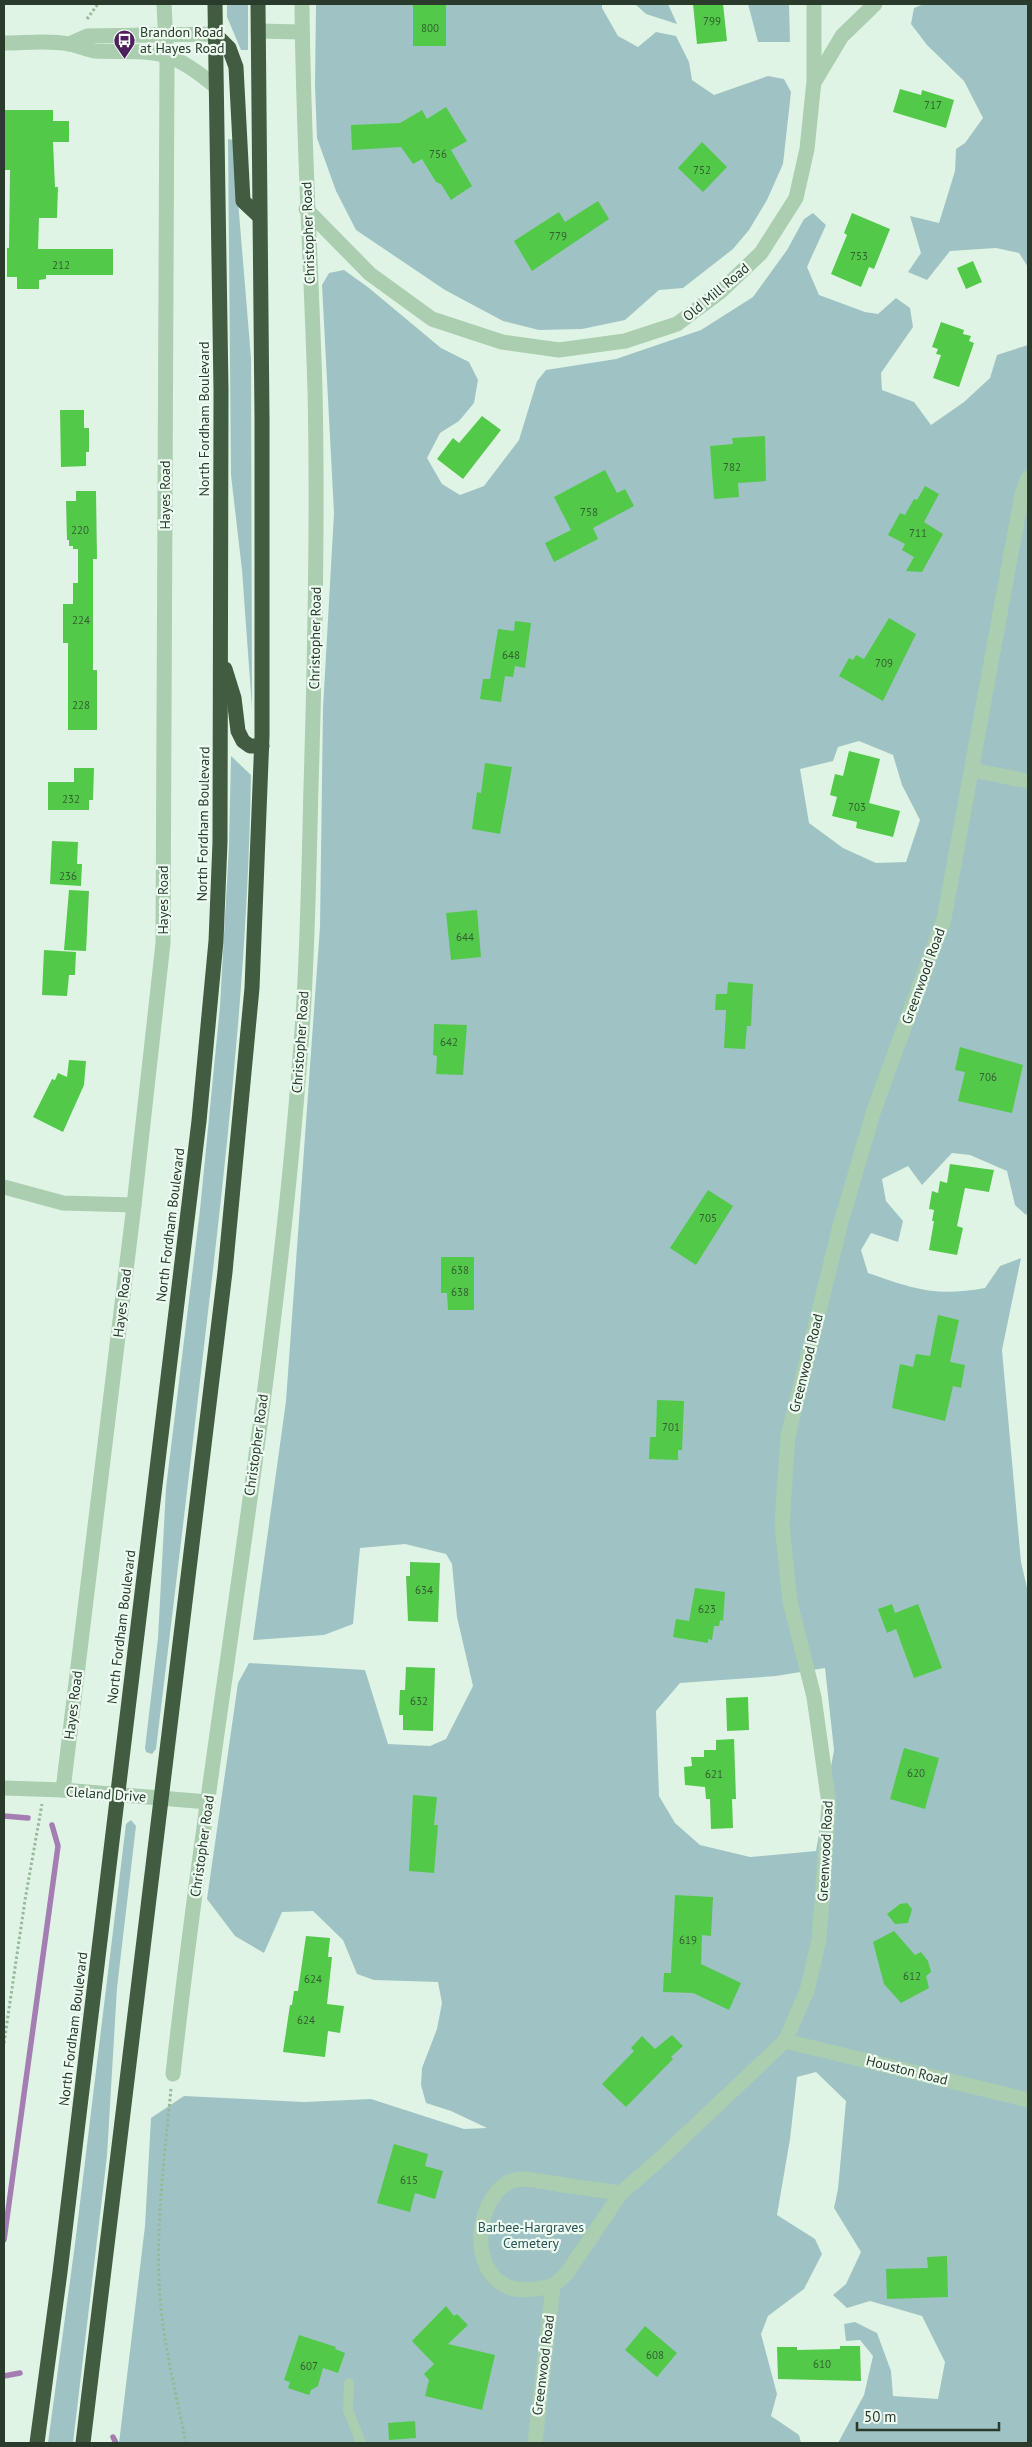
<svg xmlns="http://www.w3.org/2000/svg" width="1032" height="2447" font-family="'PT Sans',sans-serif">
<rect width="100%" height="100%" fill="#e0f4e5"/>
<g fill="#9fc3c4" fill-rule="evenodd">
<path d="M227 4H248V50H241L227 17Z"/>
<path d="M316 4H602V8L618 36 638 47 656 32 676 36 689 62 692 80 714 95 768 76 784 79 791 92 783 164 767 200 749 230 733 249 683 288 659 290 625 320 582 329 539 330 503 321 445 290 356 230 336 191 317 138 315 86Z"/>
<path d="M635 4H668L677 24 646 14Z"/>
<path d="M748 4H789L790 42H758Z"/>
<path d="M924 4H1028V267L1019 253 996 248 950 251 927 280 908 272 921 253 910 216 939 223 955 171 956 149 965 143 983 118 964 81 927 45 911 24 914 8Z"/>
<path d="M228 139 233 140 251 358 252 708 242 570 231 475Z"/>
<path d="M813 213 826 225 807 267 819 295 865 312 878 314 896 298 910 308 913 327 881 373 882 390 914 402 931 425 964 402 990 378 997 355 1028 345V1212L1026 1215 1015 1205 1007 1171 970 1155 952 1153 922 1185 908 1166 882 1179 886 1201 903 1221 898 1242 871 1233 861 1250 868 1273C914 1289 936 1297 985 1288L1000 1266 1021 1258 1002 1350 1021 1562 1028 1592V2443H838L864 2395 873 2356 860 2340 846 2341 844 2324 855 2322 877 2333 891 2371 893 2396 938 2399 945 2362 922 2316 870 2301 847 2308 833 2295 846 2284 861 2252 834 2208 838 2189 846 2101 816 2072 797 2077 790 2139 777 2215 815 2239 822 2254 804 2289 768 2316 761 2334 777 2394 771 2416 799 2435 801 2443H119L145 2226 151 2118 184 2096 304 2102 371 2099 464 2129 487 2128 451 2111 426 2103 421 2085 422 2068 437 2029 442 2003 438 1982 374 1980 357 1974 343 1940 313 1911 282 1912 264 1953 235 1936 207 1899 238 1683 249 1663 365 1670 388 1744 430 1746 446 1739 473 1686 457 1617 452 1564 446 1554 405 1544 360 1548 353 1624 324 1635 253 1640 286 1401 320 927 323 708 334 513 322 285 329 273 344 270 369 288 441 348 469 362 478 380 474 403 459 421 440 433 427 458 442 484 460 495 484 486 519 440 537 381 546 370 616 359 701 330 753 297 787 250 804 219ZM859 741 893 755 902 785 920 820 906 862 876 863 843 848 809 823 800 769 833 761 838 747ZM825 1668 834 1750 816 1851 750 1857 700 1845 675 1823 659 1796 656 1711 680 1683 776 1676Z"/>
<path d="M231 756 251 775C248 961 228 1145 206 1329 190 1469 173 1609 156 1749L152 1754 146 1752 145 1748 158 1638 166 1488 200 1210 220 1006 229 846Z"/>
<path d="M131 1820 136 1826 117 1988 107 2156 73 2443H48L75 2244 126 1824Z"/>
</g>
<g fill="none" stroke-linecap="round" stroke-linejoin="round">
<g stroke="#a47eb2" stroke-width="5.5">
<path d="M4 1816 28 1818"/>
<path d="M4 2240 58 1846 52 1825"/>
<path d="M4 2376 20 2373"/>
<path d="M113 2437 116 2443"/>
</g>
</g>
<g fill="#52c949">
<rect x="413" y="4" width="33" height="42"/>
<path d="M693 4H723L727 41 697 44Z"/>
<path d="M900 89 921 95 922 90 954 100 946 128 893 112Z"/>
<path d="M446 107 467 141 451 150 472 186 451 200 441 184 436 182 422 159 413 164 401 147 352 150 351 125 400 123 422 110 427 119Z"/>
<path d="M4 110H53V121H69V142H53L55 187H58L57 218H39L38 249H113V275H46V279L39 280V289H17V277H7V248H9L10 170H4Z"/>
<path d="M702 142 727 167 703 192 678 168Z"/>
<path d="M598 201 609 219 532 271 514 241 559 212 565 222Z"/>
<path d="M852 213 890 229 874 269 869 267 861 287 831 274 847 235 844 233Z"/>
<path d="M973 261 982 282 966 289 957 268Z"/>
<path d="M941 322 964 330 963 334 971 336 969 341 974 343 959 387 933 378 941 355 936 354 938 349 932 347Z"/>
<path d="M60 410H84V428H89V452H86V466L61 467Z"/>
<path d="M482 416 501 430 463 479 437 459 453 438 459 443Z"/>
<path d="M765 436 766 481 738 483 739 497 714 499 710 446 733 444 732 438Z"/>
<path d="M605 470 617 493 625 489 634 506 593 528 598 539 554 562 545 543 571 530 554 497Z"/>
<path d="M925 486 939 494 924 522 943 534 922 572 906 571 914 557 902 550 905 544 888 535 900 513 905 515 914 499 917 500Z"/>
<path d="M76 491H96L97 559H93V670H97V730H68V643H63V604H73V583H78V549H73V546H69V540H67L66 501H76Z"/>
<path d="M889 618 916 634 883 701 839 676 849 658 853 660 856 655 864 659Z"/>
<path d="M515 621 531 623 525 668 515 666 513 677 505 676 501 702 480 699 483 679H490L498 629 514 631Z"/>
<path d="M849 751 880 759 869 803 900 811 893 837 856 828 857 822 832 816 837 797 830 795 835 774 843 776Z"/>
<path d="M485 763 512 767 500 834 472 829 477 792 481 793Z"/>
<path d="M74 768H94L93 800H89V810H48V782H74Z"/>
<path d="M52 841 78 842 77 864H82L81 886 50 884Z"/>
<path d="M69 890 89 891 86 951 64 950Z"/>
<path d="M477 910 481 957 451 960 446 913Z"/>
<path d="M44 950 76 952 75 975H69L67 996 42 995Z"/>
<path d="M728 982 753 984 751 1026H747L745 1049 724 1048 726 1010H715L716 994H727Z"/>
<path d="M434 1024 467 1025 463 1075 436 1074 437 1056 433 1055Z"/>
<path d="M960 1047 1023 1065 1012 1113 958 1101 965 1072 955 1070Z"/>
<path d="M69 1060 86 1061 84 1085 63 1132 33 1117 52 1079 55 1080 58 1073 67 1077Z"/>
<path d="M950 1164 994 1170 989 1192 965 1188 957 1226 963 1228 957 1255 929 1250 934 1221H932L934 1210 929 1209 932 1191 938 1193 940 1181 947 1183Z"/>
<path d="M708 1190 733 1206 696 1265 670 1248Z"/>
<path d="M441 1257H474V1310H448L447 1293H441Z"/>
<path d="M938 1315 959 1320 950 1362 965 1365 961 1388 953 1386 945 1421 892 1408 900 1364 913 1367 916 1354 930 1356Z"/>
<path d="M657 1400 684 1401 682 1450H678V1460L649 1459 650 1437H656Z"/>
<path d="M410 1562 440 1563 438 1622 408 1621 406 1576H410Z"/>
<path d="M695 1588 725 1592 723 1621 720 1620 719 1626H714L712 1640 708 1639V1643L673 1637 676 1619 689 1621Z"/>
<path d="M892 1604 895 1613 918 1604 942 1668 914 1678 896 1629 887 1633 878 1609Z"/>
<path d="M406 1667 435 1668 433 1731 403 1730V1715H399L400 1690H405Z"/>
<path d="M748 1697 749 1730 727 1731 726 1698Z"/>
<path d="M734 1739 736 1799H732L733 1828 711 1829 710 1799H706L705 1787 685 1785 684 1767 692 1766 691 1757H704V1750H716V1740Z"/>
<path d="M904 1748 939 1758 925 1809 890 1799Z"/>
<path d="M413 1795 437 1797 434 1825H438L434 1873 409 1871Z"/>
<path d="M675 1895 713 1897 711 1936 702 1935 701 1964 741 1983 729 2010 693 1993 663 1992 664 1973H671Z"/>
<path d="M907 1903 912 1909 908 1923 895 1924 887 1914 900 1904Z"/>
<path d="M894 1931 915 1955 921 1952 928 1961 931 1972 926 1976 929 1988 901 2003 884 1984 873 1942Z"/>
<path d="M306 1936 330 1938 328 1957H332L327 2004 344 2006 340 2033 328 2031 325 2057 283 2052 290 2005H292L294 1991H298Z"/>
<path d="M672 2035 683 2046 671 2057 673 2059 626 2107 602 2084 634 2051 631 2048 642 2036 655 2049Z"/>
<path d="M394 2144 428 2154 425 2166 443 2171 435 2199 415 2193 410 2212 377 2203Z"/>
<path d="M947 2256 948 2297 887 2299 886 2269 928 2268 927 2257Z"/>
<path d="M446 2306 454 2316 457 2314 468 2325 448 2344 495 2355 482 2410 425 2396 429 2380 424 2374 434 2364 412 2341Z"/>
<path d="M645 2326 677 2353 657 2377 625 2350Z"/>
<path d="M299 2335 336 2347 335 2349 345 2353 338 2373 323 2368 318 2386 311 2390 309 2395 288 2388 290 2382 284 2380Z"/>
<path d="M840 2346H860L861 2381 778 2379 777 2347H797V2350L840 2349Z"/>
<path d="M415 2421 416 2438 389 2440 388 2423Z"/>
</g>
<g fill="none" stroke-linecap="round" stroke-linejoin="round">
<g stroke="#95b999" stroke-width="3" stroke-dasharray="2.5 2.5" stroke-linecap="butt">
<path d="M87 19 98 4"/>
<path d="M4 2043 25 1900 42 1804"/>
<path d="M171 2089C164 2162 154 2236 161 2309 166 2354 177 2399 186 2443"/>
</g>
<path stroke="#abcdb0" stroke-width="10" d="M349 2383 348 2410 361 2443"/>
<g stroke="#abcdb0" stroke-width="15">
<path d="M258 31 302 32"/>
<path d="M4 43C25 43 49 40 69 44 78 45 86 50 95 51 156 53 166 45 216 87"/>
<path d="M69 44 87 36 215 34"/>
<path d="M815 81 842 36 875 4"/>
<path d="M306 209 370 274 432 319 502 342 559 350 625 341 677 324 720 292 761 253 796 198 807 149 814 81V4"/>
<path d="M972 770 1028 781"/>
<path d="M4 1187 63 1203 134 1205"/>
<path d="M4 1788 63 1790 208 1802"/>
<path d="M63 1790 134 1205 163 943 167 63 164 4"/>
<path d="M785 2041 1028 2100"/>
<path d="M173 2074C212 1721 279 1371 303 1016 308 940 309 863 311 787 315 655 318 522 315 390 311 261 303 133 302 4"/>
<path d="M553 2286C540 2288 524 2292 511 2288 461 2271 479 2180 522 2179 532 2179 543 2182 552 2183 575 2187 598 2190 621 2193L659 2160 785 2041 807 1991 819 1940 829 1804 814 1697 790 1602 782 1525 788 1436 841 1222 874 1110 944 919 1022 494 1028 478"/>
<path d="M535 2443 553 2286 567 2273 621 2193"/>
</g>
<g stroke="#415c41" stroke-width="15">
<path d="M215 34 229 48 236 67 243 201 259 216"/>
<path d="M225 669 234 698 238 731 243 741 250 746H262"/>
<path d="M37 2443 60 2272 199 1121 216 941 220 842 221 390 215 4"/>
<path d="M83 2443 225 1272 252 988 262 736V418L258 4"/>
</g>
</g>
<defs>
<symbol id="bus-pin" viewBox="-11 -11 22 30"><path d="M0 17L-7.5 6A9.5 9.5 0 1 1 7.5 6Z" fill="#4e1e5e" stroke="#edfbf0"/><path d="M-5-6H5V4H4V6H2V4H-2V6H-4V4H-5ZM-3.5-4V0h7V-4ZM-3.5 1.2v1.5H-2V1.2ZM2 1.2v1.5H3.5V1.2Z" fill="#fff"/></symbol>
</defs>
<g fill-rule="evenodd">
<use href="#bus-pin" x="112" y="28" width="25" height="34"/>
</g>
<g text-anchor="middle" stroke-width="4.5" stroke-linejoin="round" paint-order="stroke">
<g font-size="11" fill="#345e32">
<text x="712" y="25">799</text>
<text x="430" y="32">800</text>
<text x="933" y="109">717</text>
<text x="438" y="158">756</text>
<text x="702" y="174">752</text>
<text x="558" y="240">779</text>
<text x="859" y="260">753</text>
<text x="61" y="269">212</text>
<text x="732" y="471">782</text>
<text x="589" y="516">758</text>
<text x="80" y="534">220</text>
<text x="918" y="537">711</text>
<text x="81" y="624">224</text>
<text x="511" y="659">648</text>
<text x="884" y="667">709</text>
<text x="81" y="709">228</text>
<text x="71" y="803">232</text>
<text x="857" y="811">703</text>
<text x="68" y="880">236</text>
<text x="465" y="941">644</text>
<text x="449" y="1046">642</text>
<text x="988" y="1081">706</text>
<text x="708" y="1222">705</text>
<text x="460" y="1274">638</text>
<text x="460" y="1296">638</text>
<text x="671" y="1431">701</text>
<text x="424" y="1594">634</text>
<text x="707" y="1613">623</text>
<text x="419" y="1705">632</text>
<text x="916" y="1777">620</text>
<text x="714" y="1778">621</text>
<text x="688" y="1944">619</text>
<text x="912" y="1980">612</text>
<text x="313" y="1983">624</text>
<text x="306" y="2024">624</text>
<text x="409" y="2184">615</text>
<text x="655" y="2359">608</text>
<text x="822" y="2368">610</text>
<text x="309" y="2370">607</text>
</g>
<g font-size="14" fill="#2a3b2b" stroke="#edfbf0" text-anchor="start">
<text x="140" y="37">Brandon Road<tspan x="140" dy="16">at Hayes Road</tspan></text>
</g>
<g font-size="14" fill="#2a3b2b" stroke="#edfbf0">
<text transform="translate(308 233) rotate(-92)" y="5">Christopher Road</text>
<text transform="translate(716 292) rotate(-40)" y="5">Old Mill Road</text>
<text transform="translate(204 419) rotate(-90)" y="5">North Fordham Boulevard</text>
<text transform="translate(165 495) rotate(-90)" y="5">Hayes Road</text>
<text transform="translate(315 638) rotate(-89)" y="5">Christopher Road</text>
<text transform="translate(203 824) rotate(-89)" y="5">North Fordham Boulevard</text>
<text transform="translate(163 900) rotate(-90)" y="5">Hayes Road</text>
<text transform="translate(923 976) rotate(-70)" y="5">Greenwood Road</text>
<text transform="translate(300 1042) rotate(-86)" y="5">Christopher Road</text>
<text transform="translate(170 1225) rotate(-83)" y="5">North Fordham Boulevard</text>
<text transform="translate(122 1303) rotate(-83)" y="5">Hayes Road</text>
<text transform="translate(806 1363) rotate(-76)" y="5">Greenwood Road</text>
<text transform="translate(256 1445) rotate(-82)" y="5">Christopher Road</text>
<text transform="translate(121 1627) rotate(-83)" y="5">North Fordham Boulevard</text>
<text transform="translate(73 1705) rotate(-83)" y="5">Hayes Road</text>
<text transform="translate(106 1794) rotate(4)" y="5">Cleland Drive</text>
<text transform="translate(202 1846) rotate(-82)" y="5">Christopher Road</text>
<text transform="translate(825 1851) rotate(-87)" y="5">Greenwood Road</text>
<text transform="translate(73 2029) rotate(-83)" y="5">North Fordham Boulevard</text>
<text transform="translate(907 2070) rotate(14)" y="5">Houston Road</text>
<text transform="translate(543 2365) rotate(-83)" y="5">Greenwood Road</text>
</g>
<g font-size="14" fill="#2d575a" stroke="#edfbf0">
<text x="531" y="2232">Barbee-Hargraves<tspan x="531" dy="16">Cemetery</tspan></text>
</g>
</g>
<rect width="1032" height="2447" fill="none" stroke="#2a3b2b" stroke-width="10"/>
<path d="M857 2422v8h142v-8" fill="none" stroke="#2a3b2b" stroke-width="2.5"/>
<text x="864" y="2422" font-size="15" fill="#2a3b2b" stroke="#edfbf0" stroke-width="4" paint-order="stroke">50 m</text>
</svg>
